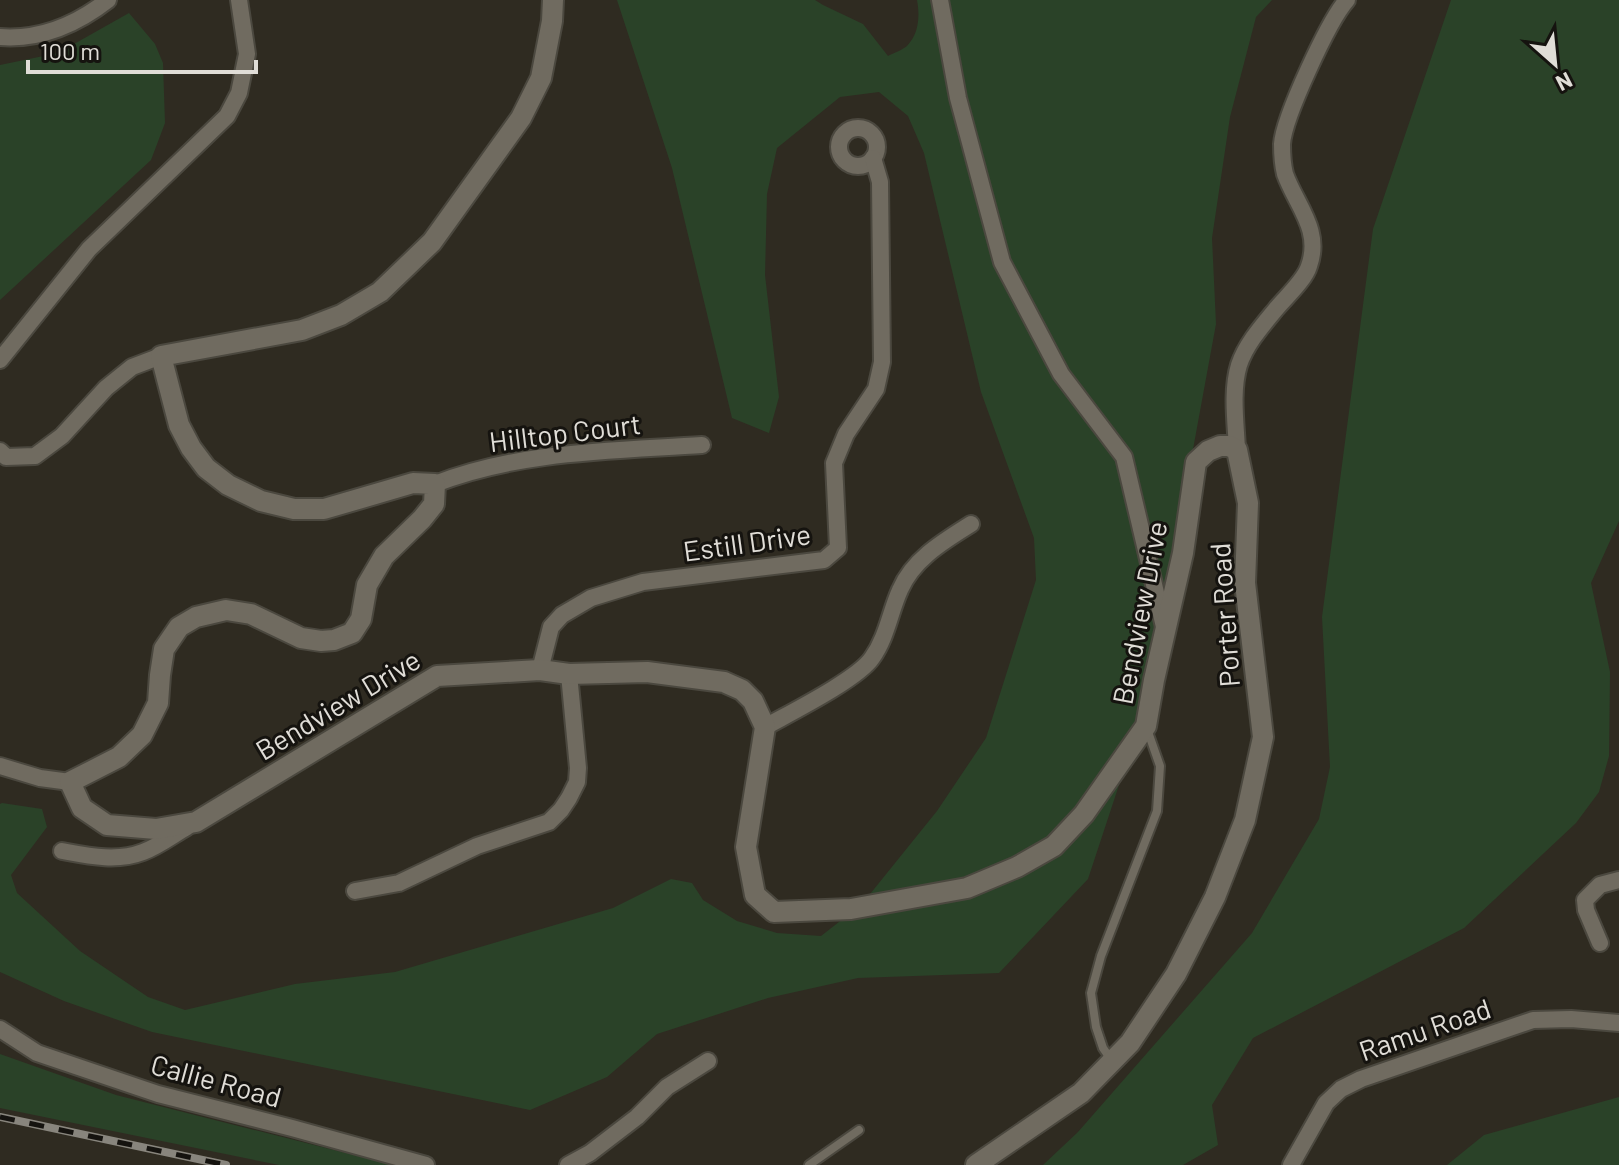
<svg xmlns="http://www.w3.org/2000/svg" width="1619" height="1165" font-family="Barlow,sans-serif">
<rect width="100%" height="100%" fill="#2f2b21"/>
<g fill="#2a4228">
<path d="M617 0H815L823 5 863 24 888 56C894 53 902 50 907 46 919 34 920 16 917 0H1272L1256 17 1230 117 1212 238 1216 324 1147 700 1088 879 999 973 858 978 768 998 657 1034 607 1077 530 1110 152 1032 64 1001 0 972V804L2 803 42 809 47 827 11 875 17 893 80 951 148 997 185 1010 295 984 395 972 613 908 671 879 692 883 703 900 737 921 777 933 821 936 862 904 937 811 986 738 1036 580 1034 538 981 392 924 153 908 116 879 92 840 97 777 148 767 194 765 275 779 397 769 433 732 418 672 168Z"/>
<path d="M1451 0H1619V521L1591 583 1610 672 1609 756 1599 792 1576 823 1464 928 1253 1038 1212 1105 1218 1145 1183 1165H1043L1078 1132 1252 933 1319 819 1330 767 1322 617 1373 229Z"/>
<path d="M129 13 155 44 163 63 165 123 151 160 0 300V65L58 53Z"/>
<path d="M0 1054 116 1095 393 1165H279L0 1108Z"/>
<path d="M1619 1097V1165H1447L1484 1135Z"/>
</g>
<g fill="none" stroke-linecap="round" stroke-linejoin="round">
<defs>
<g id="service">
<path d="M1112 1061 1103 1048 1096 1027 1091 993 1101 956 1157 811 1160 766 1147 729"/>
<path d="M809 1165 859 1130"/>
</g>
<g id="minor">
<path d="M940 0 958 98 1002 262 1061 374 1124 457 1165 631"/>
<path d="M0 37C40 40 76 25 108 0"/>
<circle cx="858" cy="147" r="19"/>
<path d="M0 360 89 249 227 116 239 93 247 54 239 0"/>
<path d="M1237 450C1236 424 1231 391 1239 365 1246 344 1262 326 1276 309 1285 298 1305 280 1309 266 1322 230 1296 205 1285 174 1283 166 1282 153 1282 144 1284 117 1329 20 1347 0"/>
<path d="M0 451 6 457 35 456 62 436 106 388 132 367 161 356"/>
<path d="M435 484C519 451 613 451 702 445"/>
<path d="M540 670 551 627 562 615 591 598 643 582 824 560 838 548 834 463 846 434 876 389 882 362 880 182 873 158"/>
<path d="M765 727C790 713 858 679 872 658 887 637 890 612 900 590 913 559 944 541 971 524"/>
<path d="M0 766 40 778 70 782"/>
<path d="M62 851C89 856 117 862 143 852 159 846 173 835 187 827"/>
<path d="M355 891 399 883 477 846 549 822 561 810 569 798 577 782 578 768 569 674"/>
<path d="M1600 943 1586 910 1585 900 1600 885 1619 880"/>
<path d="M0 1029 37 1053 158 1094 292 1128 426 1165"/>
<path d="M568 1165 590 1153 637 1117 667 1087 708 1061"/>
<path d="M1291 1165 1326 1103 1341 1089 1361 1079 1533 1020 1571 1019 1619 1023"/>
</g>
<path id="tertiary" d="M553 0 552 21 541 78 521 118 432 242 380 292 341 315 302 330 161 356 179 425 191 448 206 468 228 485 261 501 294 509H324L413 483 435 484 434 504 422 519 384 556 367 585 361 619 352 633 334 640 321 641 301 638 251 614 226 610 196 617 179 627 164 649 160 675 158 703 142 735 119 757 70 782 82 808 107 825 156 829 196 822 437 676 540 670 569 674 647 672 724 682 742 690 753 701 765 727 746 847 755 895 774 912 851 909 967 888 1017 867 1054 846 1084 814 1146 726 1154 680 1183 553 1196 462 1208 451 1220 446H1229L1237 450 1248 503 1245 583 1263 737 1245 820 1215 897 1176 974 1130 1043 1081 1093 976 1165"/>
</defs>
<use href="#service" stroke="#4b483f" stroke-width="12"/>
<use href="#minor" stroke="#4b483f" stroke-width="20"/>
<use href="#tertiary" stroke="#4b483f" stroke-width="24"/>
<use href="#service" stroke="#706b60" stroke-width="8"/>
<use href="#minor" stroke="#706b60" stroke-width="16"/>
<use href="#tertiary" stroke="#706b60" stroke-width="20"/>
<defs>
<path id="rail" d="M0 1117 226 1165"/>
</defs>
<use href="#rail" stroke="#88857d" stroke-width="8"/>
<use href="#rail" stroke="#15130f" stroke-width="5" stroke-dasharray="15" stroke-linecap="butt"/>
</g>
<g text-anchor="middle" stroke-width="6" stroke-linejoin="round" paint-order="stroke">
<g font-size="28" fill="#e0ddd7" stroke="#15130f">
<text transform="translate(565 433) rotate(-7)" y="10">Hilltop Court</text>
<text transform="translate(747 543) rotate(-8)" y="10">Estill Drive</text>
<text transform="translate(1140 613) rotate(-79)" y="10">Bendview Drive</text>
<text transform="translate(1225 615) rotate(-94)" y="10">Porter Road</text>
<text transform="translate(338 705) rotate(-31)" y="10">Bendview Drive</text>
<text transform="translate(1425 1030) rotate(-19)" y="10">Ramu Road</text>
<text transform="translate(216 1081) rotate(15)" y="10">Callie Road</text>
</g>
</g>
<g transform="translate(1555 64) rotate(153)" stroke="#15130f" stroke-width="6" paint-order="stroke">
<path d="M0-6L14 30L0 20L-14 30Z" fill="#e0ddd7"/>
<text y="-12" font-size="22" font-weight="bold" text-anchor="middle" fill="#e0ddd7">N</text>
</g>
<path d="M28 60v12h228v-12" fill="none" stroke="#e0ddd7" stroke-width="4"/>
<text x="40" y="60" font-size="24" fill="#e0ddd7" stroke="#15130f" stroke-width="6" paint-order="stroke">100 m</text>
</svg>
